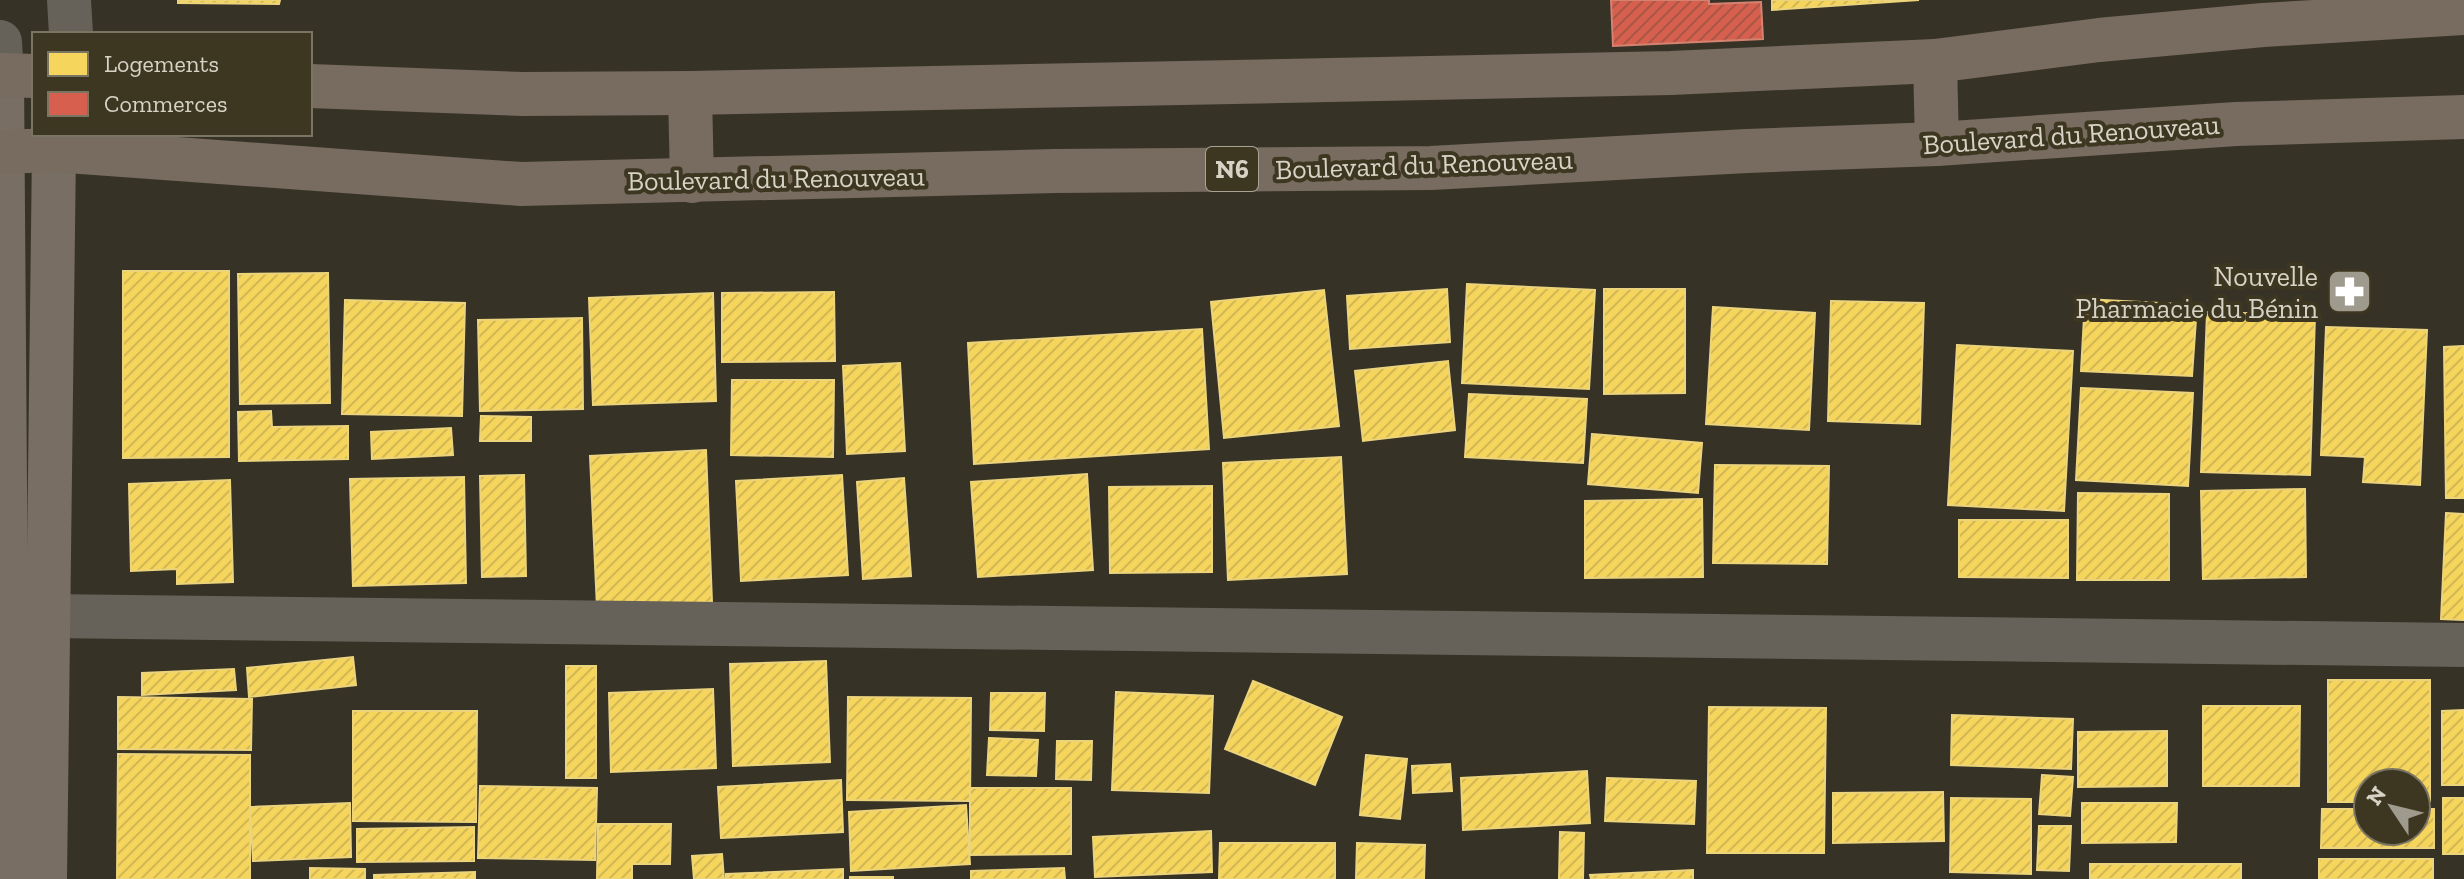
<svg xmlns="http://www.w3.org/2000/svg" width="2464" height="879" font-family="'Zilla Slab',serif">
<defs>
<pattern id="homes-hatch" width="6" height="6" patternUnits="userSpaceOnUse" patternTransform="scale(2)"><rect width="6" height="6" fill="#f6d55c"/><path d="M-1 1l2-2M0 6l6-6M5 7l2-2" fill="none" stroke="#d2b755"/></pattern>
<pattern id="shops-hatch" width="6" height="6" patternUnits="userSpaceOnUse" patternTransform="scale(2)"><rect width="6" height="6" fill="#d6604d"/><path d="M-1 1l2-2M0 6l6-6M5 7l2-2" fill="none" stroke="#a95648"/></pattern>
</defs>
<rect width="100%" height="100%" fill="#373226"/>
<g fill="url(#homes-hatch)" stroke="#ecd47c" stroke-width="2">
<path d="M178 0H280L279 4 178 3Z"/>
<path d="M1772 0H1919L1772 10Z"/>
<path d="M123 271H229V457L123 458Z"/>
<path d="M328 273 330 403 240 404 238 274Z"/>
<path d="M1467 284 1595 290 1589 389 1462 383Z"/>
<path d="M1447 289 1450 342 1350 349 1347 296Z"/>
<path d="M1604 289H1685V393L1604 394Z"/>
<path d="M1324 290 1339 426 1224 438 1211 302Z"/>
<path d="M834 292 835 361 722 362V293Z"/>
<path d="M713 293 716 401 593 405 589 298Z"/>
<path d="M2085 299 2197 305 2192 376 2081 371Z"/>
<path d="M345 300 465 303 462 416 342 414Z"/>
<path d="M1831 301 1924 303 1920 424 1828 421Z"/>
<path d="M1713 307 1815 313 1809 430 1706 424Z"/>
<path d="M2207 312 2315 315 2310 475 2201 472Z"/>
<path d="M582 318 583 409 480 411 478 320Z"/>
<path d="M2326 327 2427 330 2420 485 2363 482 2365 457 2321 455Z"/>
<path d="M1202 329 1209 449 974 464 968 343Z"/>
<path d="M1957 345 2073 351 2064 511 1948 505Z"/>
<path d="M2464 346V498H2446L2444 347Z"/>
<path d="M1448 361 1455 430 1363 441 1355 371Z"/>
<path d="M900 363 905 451 847 454 843 366Z"/>
<path d="M732 380H834L833 457 731 455Z"/>
<path d="M2081 388 2193 393 2188 486 2076 480Z"/>
<path d="M1469 394 1587 399 1583 463 1465 457Z"/>
<path d="M271 411 272 427 348 426V459L239 461 238 412Z"/>
<path d="M481 416 531 417V441H480Z"/>
<path d="M451 428 453 455 372 459 371 432Z"/>
<path d="M1592 434 1702 443 1698 493 1588 484Z"/>
<path d="M706 450 712 602 597 608 590 456Z"/>
<path d="M1341 457 1347 574 1228 580 1223 463Z"/>
<path d="M1715 465 1829 466 1827 564 1713 563Z"/>
<path d="M1087 474 1093 570 978 577 971 482Z"/>
<path d="M524 475 526 576 482 577 480 476Z"/>
<path d="M842 475 848 575 741 581 736 481Z"/>
<path d="M464 477 466 583 353 586 350 479Z"/>
<path d="M904 478 911 576 863 579 857 482Z"/>
<path d="M230 480 233 582 177 584V569L131 571 129 484Z"/>
<path d="M1212 486V572L1110 573 1109 487Z"/>
<path d="M2305 489 2306 577 2203 579 2201 491Z"/>
<path d="M2078 493 2169 494V580H2077Z"/>
<path d="M1702 499 1703 577 1585 578V501Z"/>
<path d="M2446 513 2464 514V620L2441 619Z"/>
<path d="M1959 520H2068V578L1959 577Z"/>
<path d="M353 657 356 685 249 697 247 668Z"/>
<path d="M826 661 830 762 733 766 730 664Z"/>
<rect x="566" y="666" width="30" height="112"/>
<path d="M234 669 236 690 142 695V673Z"/>
<path d="M2328 680H2430V801L2416 802V783H2368V802H2328Z"/>
<path d="M1253 681 1342 717 1315 785 1225 749Z"/>
<path d="M713 689 716 768 611 772 609 693Z"/>
<path d="M1116 692 1213 696 1209 793 1112 790Z"/>
<path d="M991 693H1045L1044 731 990 730Z"/>
<path d="M118 697 252 699 251 750 118 749Z"/>
<path d="M848 697 971 698 970 801 847 800Z"/>
<path d="M2203 706H2300L2299 786H2203Z"/>
<path d="M1709 707 1826 708 1824 853H1707Z"/>
<path d="M2464 710V785H2442V711Z"/>
<path d="M353 711H477L476 822 353 821Z"/>
<path d="M1952 715 2073 719 2071 769 1951 765Z"/>
<path d="M2167 731V786L2078 787V732Z"/>
<path d="M989 738 1038 740 1036 776 987 775Z"/>
<path d="M1057 741H1092L1091 780 1056 779Z"/>
<path d="M118 754 250 755V879H117Z"/>
<path d="M1366 755 1407 759 1400 819 1360 815Z"/>
<path d="M1450 764 1452 791 1413 793 1412 766Z"/>
<path d="M1587 771 1590 823 1463 830 1461 778Z"/>
<path d="M2042 775 2073 777 2070 816 2039 814Z"/>
<path d="M1607 778 1696 781 1694 824 1605 821Z"/>
<path d="M841 780 843 832 721 838 718 787Z"/>
<path d="M480 786 597 788 595 860 478 858Z"/>
<path d="M970 788H1071V854L970 855Z"/>
<path d="M1943 792 1944 841 1833 843V793Z"/>
<path d="M1951 798 2031 799V874L1950 872Z"/>
<rect x="2443" y="798" width="21" height="56"/>
<path d="M350 803 351 857 253 861 250 807Z"/>
<path d="M2082 803H2177L2176 842 2082 843Z"/>
<path d="M966 805 970 864 851 871 849 812Z"/>
<path d="M2322 809H2368V831H2416V809H2434V848H2321Z"/>
<path d="M598 824H671L670 864H632V879H597Z"/>
<path d="M2039 826H2071L2069 871 2037 870Z"/>
<path d="M474 827V861L357 862V829Z"/>
<path d="M1211 831 1212 872 1095 877 1093 837Z"/>
<path d="M1560 832 1584 833 1583 879H1559Z"/>
<path d="M1220 843H1335V879H1219Z"/>
<path d="M1357 843 1425 845 1424 879H1356Z"/>
<path d="M722 854 724 879H694L692 856Z"/>
<rect x="2319" y="859" width="114" height="20"/>
<rect x="2090" y="864" width="151" height="15"/>
<path d="M310 868 365 869V879H310Z"/>
<path d="M1064 868 1065 879H971V871Z"/>
<path d="M843 869V879H726V874Z"/>
<path d="M1693 870V879H1591L1590 875Z"/>
<path d="M475 872V879H374V875Z"/>
<rect x="850" y="877" width="43" height="2"/>
</g>
<path fill="url(#shops-hatch)" stroke="#d68271" stroke-width="2" d="M1611 0H1709V4L1761 2 1763 39 1613 46Z"/>
<g fill="none" stroke-linecap="round" stroke-linejoin="round">
<g stroke="#666259" stroke-width="44">
<path d="M69 0 71 34"/>
<path d="M0 42 2 75"/>
<path d="M10 618 48 616 2464 645"/>
</g>
<g stroke="#786e63" stroke-width="44">
<path d="M2 75 6 618 3 879"/>
<path d="M45 879 54 150 58 134"/>
</g>
<g stroke="#786b60" stroke-width="44">
<path d="M1935 61 1937 144"/>
<path d="M0 75 34 76"/>
<path d="M310 86 523 94 690 93 1671 73 1935 61 2099 40 2263 25 2464 13"/>
<path d="M690 93 692 181"/>
<path d="M0 152 54 150 521 184 1055 171 1431 168 1747 151 1937 144 2236 124 2464 117"/>
</g>
</g>
<defs>
<symbol id="pharmacy-square" viewBox="-11 -11 22 22"><rect x="-9" y="-9" width="18" height="18" rx="4" fill="#9e9a8d" stroke="#3d3620"/><path d="M-2-6h4v4h4v4h-4v4h-4v-4h-4v-4h4Z" fill="#fff"/></symbol>
</defs>
<g fill-rule="evenodd">
<use href="#pharmacy-square" x="2324" y="266" width="51" height="51"/>
</g>
<g text-anchor="middle" stroke-width="8" stroke-linejoin="round" paint-order="stroke">
<rect fill="#3d3620" stroke="#a8a394" stroke-width="2" x="1206" y="147" width="52" height="44" rx="6"/>
<g font-size="26" font-weight="bold" fill="#d6d2c5">
<text x="1232" y="178">N6</text>
</g>
<g font-size="28" fill="#d6d2c5" stroke="#3d3620">
<text transform="translate(2071 134) rotate(-4)" y="10">Boulevard du Renouveau</text>
<text transform="translate(1424 164) rotate(-2)" y="10">Boulevard du Renouveau</text>
<text transform="translate(776 178) rotate(-1)" y="10">Boulevard du Renouveau</text>
</g>
<g font-size="28" fill="#d6d2c5" stroke="#3d3620" text-anchor="end">
<text x="2318" y="286">Nouvelle<tspan x="2318" dy="32">Pharmacie du Bénin</tspan></text>
</g>
</g>
<rect x="32" y="32" width="280" height="104" fill="#3d3620" stroke="#7a7462" stroke-width="2"/>
<rect x="48" y="52" width="40" height="24" fill="#f6d55c" stroke="#7a7462" stroke-width="2"/>
<text x="104" y="72" font-size="24" fill="#d6d2c5">Logements</text>
<rect x="48" y="92" width="40" height="24" fill="#d6604d" stroke="#7a7462" stroke-width="2"/>
<text x="104" y="112" font-size="24" fill="#d6d2c5">Commerces</text>
<g transform="translate(2392 807) rotate(305)"><circle r="38" fill="#3d3620" stroke="#7a7462" stroke-width="2"/>
<path d="M0-6L14 30L0 20L-14 30Z" fill="#9e9a8d"/>
<text y="-12" font-size="22" font-weight="bold" text-anchor="middle" fill="#d6d2c5">N</text>
</g>
</svg>
